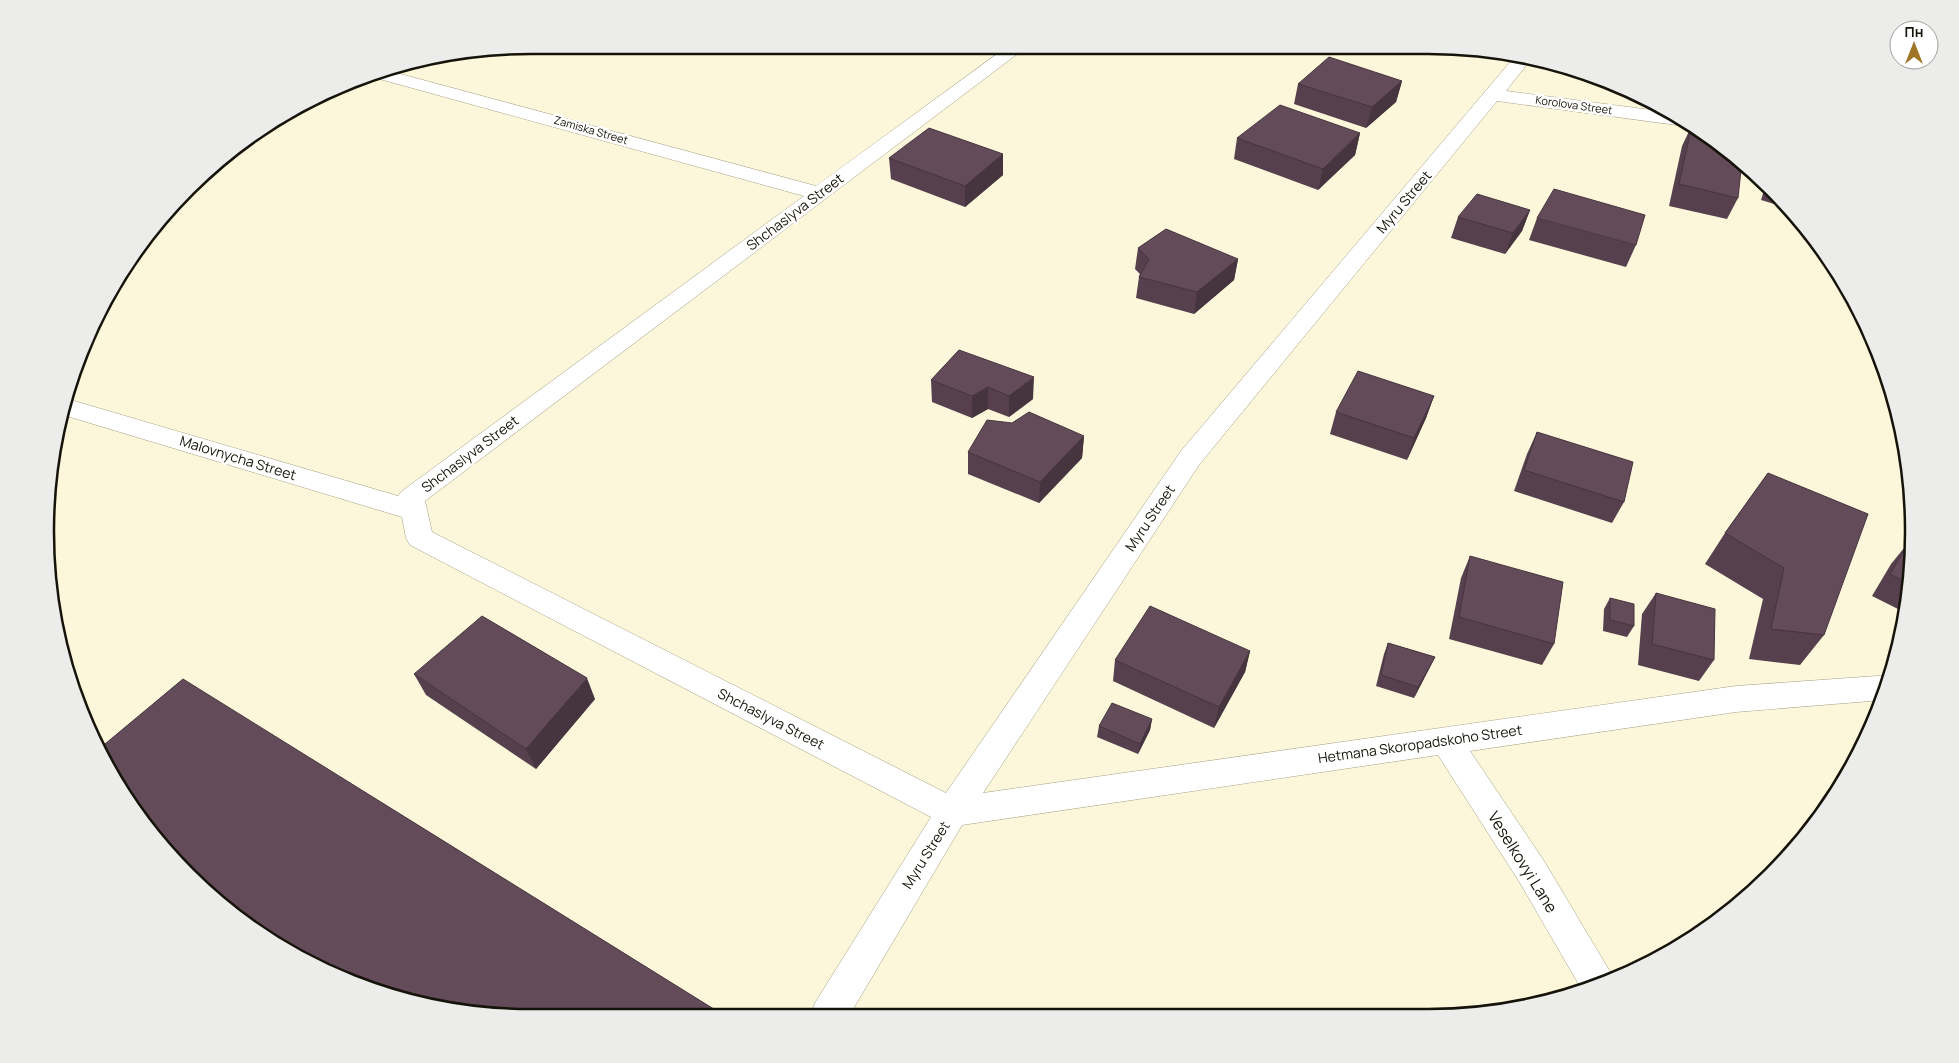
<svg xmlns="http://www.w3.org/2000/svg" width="1959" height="1063" font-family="Manrope,sans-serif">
<rect width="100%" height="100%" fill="#fcf7da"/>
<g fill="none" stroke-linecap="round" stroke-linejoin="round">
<defs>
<path id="minor" d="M1008 46H1028L425 501 432 532 946 793 1181 451 1516 55 1532 58 1506 91 1674 113 1690 124 1684 126 1497 101 1199 465 983 793 1736 686 1891 675 1883 700 1736 712 1470 751 1544 861 1615 980 1582 990 1520 883 1438 755 962 825 849 1016H810L815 1003 931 817 410 545 406 538 402 517 60 414 64 398 398 496 402 491 804 196 365 75 382 69 816 186Z"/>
</defs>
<use href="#minor" stroke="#a39f83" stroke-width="1"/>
<use href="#minor" fill="#fff" fill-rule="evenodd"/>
</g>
<g fill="#56404d">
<path d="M1471 48 1495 52 1493 54Z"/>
<path d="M1402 81 1396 102 1366 128 1294 104 1298 84Z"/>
<path d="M1636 96 1662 107 1635 102Z"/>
<path d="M1692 125 1738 198 1727 219 1669 206 1682 146Z"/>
<path d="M1360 133 1355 155 1318 190 1234 159 1237 138Z"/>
<path d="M1003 154V175L965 207 891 179 889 158Z"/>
<path d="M1766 184 1788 208 1761 200Z"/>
<path d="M1530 210 1522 231 1505 254 1451 238 1458 217Z"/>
<path d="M1537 218 1636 245 1626 267 1529 240Z"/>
<path d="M1138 248 1238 259 1234 280 1194 314 1136 298 1139 277 1140 274 1135 269Z"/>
<path d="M959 350 1033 399 1009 417 988 409 972 418 932 402 931 380Z"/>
<path d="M1434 396 1426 418 1407 460 1330 434 1336 412Z"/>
<path d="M1537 432 1624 502 1612 523 1514 491 1527 454Z"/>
<path d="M1084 436 1082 458 1039 503 968 474V452Z"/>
<path d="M1768 473 1824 635 1800 665 1749 659 1763 599 1705 564 1725 533Z"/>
<path d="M1909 542 1912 544 1910 595 1906 613 1872 596 1891 564Z"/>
<path d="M1470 556 1554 644 1542 665 1449 639 1461 578Z"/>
<path d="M1656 593 1714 660 1699 681 1638 665 1642 614Z"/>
<path d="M1610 598 1634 626 1627 637 1603 631 1604 609Z"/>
<path d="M1388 643 1435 657 1430 667 1414 698 1376 686 1384 654Z"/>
<path d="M1250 651 1245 672 1214 728 1113 681 1115 660Z"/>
<path d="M414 674 595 699 536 769 426 695Z"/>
<path d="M1152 719 1150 730 1138 754 1097 737 1099 726Z"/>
</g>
<g fill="#46343e">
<path d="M1402 81 1396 102 1366 128 1372 107Z"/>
<path d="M1360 133 1355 155 1318 190 1323 169Z"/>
<path d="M1003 154V175L965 207V186Z"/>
<path d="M1530 210 1522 231 1505 254 1513 233Z"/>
<path d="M1238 259 1234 280 1194 314 1197 292Z"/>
<path d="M1034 377 1033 399 1009 417V396Z"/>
<path d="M988 387V409L972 418V396Z"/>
<path d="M1434 396 1426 418 1407 460 1414 438Z"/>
<path d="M1084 436 1082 458 1039 503 1040 482Z"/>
<path d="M1250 651 1245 672 1214 728 1219 707Z"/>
<path d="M1435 657 1430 667 1414 698 1418 687Z"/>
<path d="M587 678 595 699 536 769 526 749Z"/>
<path d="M1152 719 1150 730 1138 754 1140 744Z"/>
</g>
<g fill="#644b59" stroke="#46343e">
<path d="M1329 57 1402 81 1372 107 1298 84Z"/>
<path d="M1280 105 1360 133 1323 169 1237 138Z"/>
<path d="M1692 125 1742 161 1738 198 1679 184Z"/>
<path d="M929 128 1003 154 965 186 889 158Z"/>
<path d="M1554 189 1645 215 1636 245 1537 218Z"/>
<path d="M1477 194 1530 210 1513 233 1458 217Z"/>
<path d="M1166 229 1238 259 1197 292 1139 277 1149 259 1138 248Z"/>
<path d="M959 350 1034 377 1009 396 988 387 972 396 931 380Z"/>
<path d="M1358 371 1434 396 1414 438 1336 412Z"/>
<path d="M1029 412 1084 436 1040 482 968 452 987 420 1012 423Z"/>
<path d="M1537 432 1633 462 1624 502 1524 470Z"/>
<path d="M1768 473 1868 514 1824 635 1771 629 1784 568 1725 533Z"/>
<path d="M1909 542 1912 544 1910 584 1890 574Z"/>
<path d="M1470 556 1563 582 1554 644 1459 617Z"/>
<path d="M1656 593 1715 609 1714 660 1652 644Z"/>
<path d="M1610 598 1634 604V626L1610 620Z"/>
<path d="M1150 606 1250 651 1219 707 1115 660Z"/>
<path d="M482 616 587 678 526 749 414 674Z"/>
<path d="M1388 643 1435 657 1418 687 1381 675Z"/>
<path d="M183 679 725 1016 500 1017 405 1001 288 953 235 917 166 852 127 802 99 749Z"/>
<path d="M1112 703 1152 719 1140 744 1099 726Z"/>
</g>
<g text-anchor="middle" stroke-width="5" stroke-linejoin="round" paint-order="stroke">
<g font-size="11" fill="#16140a" stroke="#fff">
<text transform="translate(1574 105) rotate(8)" y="4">Korolova Street</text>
<text transform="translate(591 130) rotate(16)" y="4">Zamiska Street</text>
</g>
<g font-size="14" fill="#16140a" stroke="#fff">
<text transform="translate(1404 202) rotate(-50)" y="5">Myru Street</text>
<text transform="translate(795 212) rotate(-37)" y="5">Shchaslyva Street</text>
<text transform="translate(470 454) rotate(-37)" y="5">Shchaslyva Street</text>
<text transform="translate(238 458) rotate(17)" y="5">Malovnycha Street</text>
<text transform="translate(1150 518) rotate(-56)" y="5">Myru Street</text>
<text transform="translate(771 719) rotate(27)" y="5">Shchaslyva Street</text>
<text transform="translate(1420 744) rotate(-8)" y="5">Hetmana Skoropadskoho Street</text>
<text transform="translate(926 855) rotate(-58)" y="5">Myru Street</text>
</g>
<g font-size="16" fill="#16140a" stroke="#fff">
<text transform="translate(1523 862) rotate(58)" y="6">Veselkovyi Lane</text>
</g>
</g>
<path d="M0 0H1959V1063H0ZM531 54H1428A477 477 0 0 1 1905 531V532A477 477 0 0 1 1428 1009H531A477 477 0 0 1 54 532V531A477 477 0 0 1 531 54Z" fill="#ececeb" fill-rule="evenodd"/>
<path fill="none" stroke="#16140a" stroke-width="2.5" d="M531 54H1428A477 477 0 0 1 1905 531V532A477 477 0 0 1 1428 1009H531A477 477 0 0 1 54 532V531A477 477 0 0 1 531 54Z"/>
<g transform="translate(1914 45)"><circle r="24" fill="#ffffff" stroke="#a2a19d"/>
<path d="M0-4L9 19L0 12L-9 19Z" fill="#9f7424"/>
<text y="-8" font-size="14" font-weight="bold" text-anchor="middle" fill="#16140a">Пн</text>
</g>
</svg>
